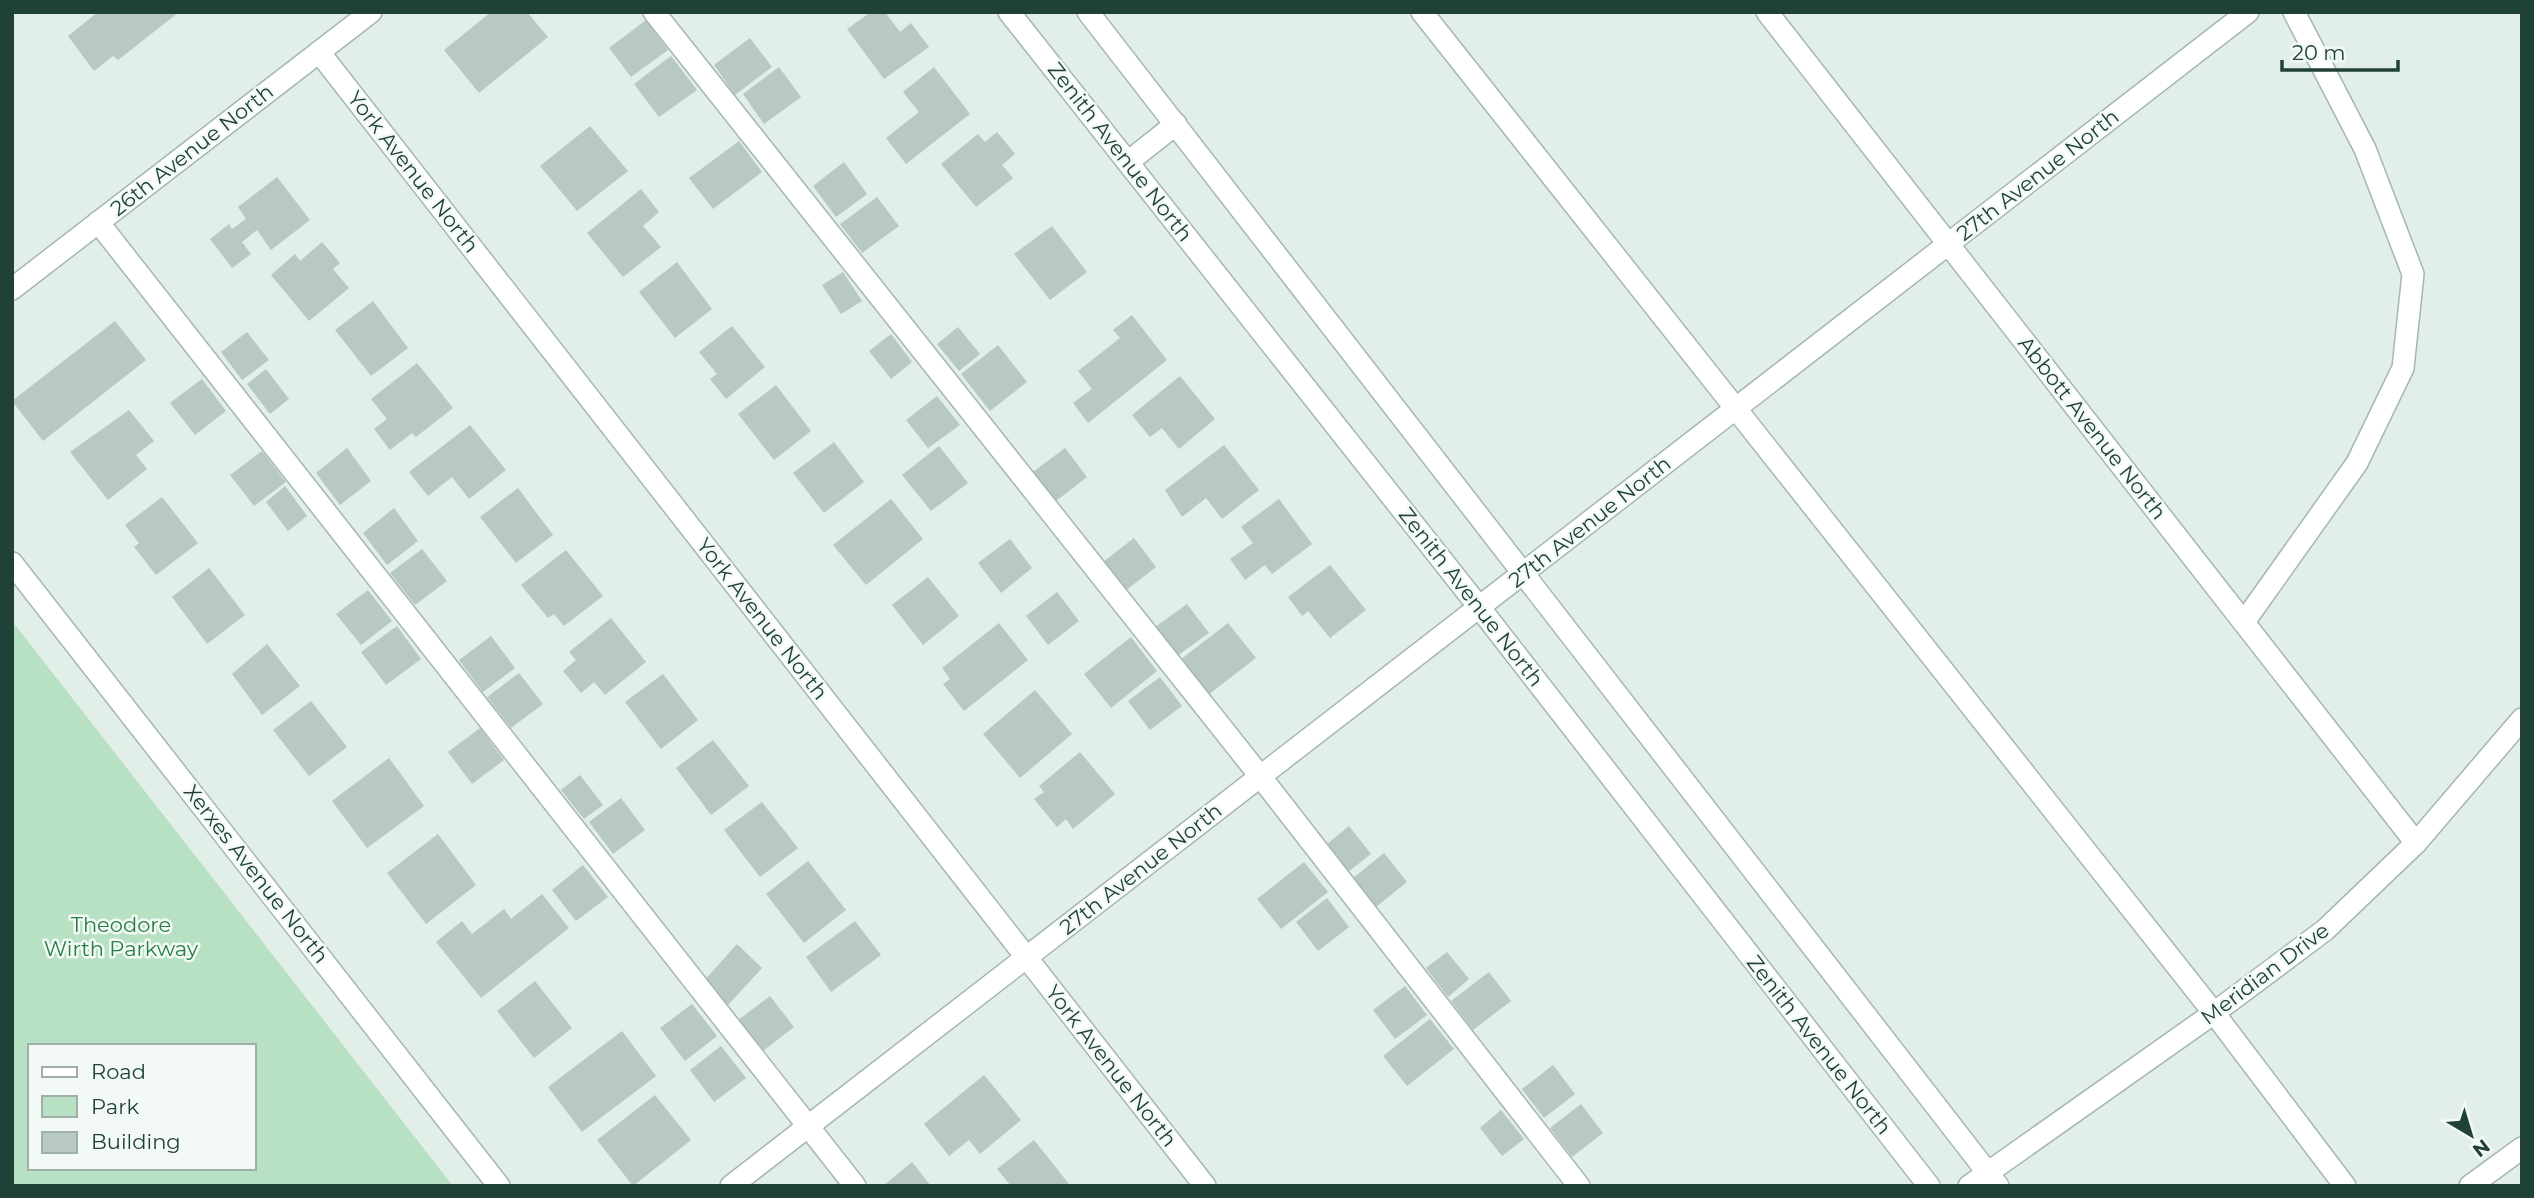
<svg xmlns="http://www.w3.org/2000/svg" width="2534" height="1198" font-family="Montserrat,sans-serif">
<rect width="100%" height="100%" fill="#e2eee8"/>
<path fill="#b8e1c3" fill-rule="evenodd" d="M12 621 453 1186H12ZM30 1046H254V1168H30Z"/>
<g fill="#b7c9c1">
<path d="M98 12H179L118 60 113 56 94 71 68 36Z"/>
<path d="M491 12H527L548 37 479 93 444 50Z"/>
<path d="M871 12H885L900 32 911 23 929 47 884 79 847 29Z"/>
<path d="M646 20 668 50 631 77 609 48Z"/>
<path d="M750 38 772 67 735 95 714 65Z"/>
<path d="M671 56 697 90 659 117 634 84Z"/>
<path d="M779 67 801 97 764 124 743 94Z"/>
<path d="M934 67 970 114 906 164 886 138 919 112 903 92Z"/>
<path d="M590 126 628 171 577 211 540 166Z"/>
<path d="M997 132 1015 154 1002 165 1013 178 976 207 941 164 978 134 985 142Z"/>
<path d="M739 141 762 172 713 209 689 178Z"/>
<path d="M844 162 867 194 836 217 813 186Z"/>
<path d="M277 177 310 220 271 250 257 230 242 242 251 254 232 268 210 239 229 224 232 229 246 219 238 207Z"/>
<path d="M641 189 659 212 643 226 661 247 623 277 587 233Z"/>
<path d="M877 197 899 226 862 253 840 224Z"/>
<path d="M1052 226 1087 272 1050 300 1014 254Z"/>
<path d="M322 242 340 263 333 269 349 288 309 321 271 275 295 254 300 261Z"/>
<path d="M677 262 712 309 675 338 639 292Z"/>
<path d="M843 272 862 301 841 314 822 285Z"/>
<path d="M373 301 408 348 371 376 335 330Z"/>
<path d="M1132 315 1167 360 1088 423 1073 403 1092 389 1078 371 1120 338 1113 330Z"/>
<path d="M115 321 146 360 43 441 12 401Z"/>
<path d="M732 326 765 367 726 399 710 379 717 374 699 352Z"/>
<path d="M958 327 980 354 959 371 937 344Z"/>
<path d="M247 332 269 360 242 380 221 352Z"/>
<path d="M891 334 912 362 891 379 869 351Z"/>
<path d="M998 345 1027 382 990 411 961 374Z"/>
<path d="M417 363 453 408 416 437 412 433 390 450 374 429 387 419 371 399Z"/>
<path d="M266 369 289 399 270 414 247 384Z"/>
<path d="M1180 376 1215 419 1179 449 1162 428 1150 437 1132 415Z"/>
<path d="M202 379 226 411 195 435 170 403Z"/>
<path d="M776 385 811 431 774 460 738 414Z"/>
<path d="M937 396 960 425 928 448 906 420Z"/>
<path d="M129 410 154 441 136 455 147 469 108 500 70 452Z"/>
<path d="M470 425 506 470 469 499 452 477 428 496 409 472Z"/>
<path d="M834 442 864 482 824 513 793 473Z"/>
<path d="M1224 445 1259 490 1222 519 1206 498 1182 517 1165 490Z"/>
<path d="M939 446 968 483 931 511 902 475Z"/>
<path d="M347 448 371 481 340 505 316 473Z"/>
<path d="M1065 448 1087 477 1056 501 1033 472Z"/>
<path d="M262 451 286 482 254 506 230 475Z"/>
<path d="M285 486 307 516 288 531 266 502Z"/>
<path d="M518 488 553 535 516 563 480 517Z"/>
<path d="M162 497 198 543 156 575 134 547 139 543 125 525Z"/>
<path d="M891 499 923 539 866 585 833 545Z"/>
<path d="M1279 499 1312 544 1272 574 1265 565 1245 580 1230 559 1253 543 1241 527Z"/>
<path d="M394 508 418 541 387 565 363 533Z"/>
<path d="M1134 538 1156 567 1125 591 1103 562Z"/>
<path d="M1010 539 1032 568 1001 593 978 563Z"/>
<path d="M422 549 447 581 415 605 390 573Z"/>
<path d="M566 550 603 596 564 626 554 614 548 618 521 585Z"/>
<path d="M1330 565 1366 610 1330 638 1308 611 1302 616 1288 597Z"/>
<path d="M209 568 245 615 207 644 172 597Z"/>
<path d="M928 577 959 616 923 645 892 605Z"/>
<path d="M368 590 392 621 361 645 336 614Z"/>
<path d="M1057 592 1079 621 1048 645 1026 616Z"/>
<path d="M1187 604 1209 633 1177 656 1155 627Z"/>
<path d="M611 618 646 662 605 695 594 682 581 693 563 671 576 660 569 652Z"/>
<path d="M999 623 1028 660 964 711 943 684 950 679 942 668Z"/>
<path d="M1228 623 1256 658 1208 695 1180 660Z"/>
<path d="M397 626 421 659 386 685 361 652Z"/>
<path d="M491 636 515 668 483 692 459 660Z"/>
<path d="M1131 637 1157 671 1111 708 1084 674Z"/>
<path d="M267 644 300 686 262 715 232 674Z"/>
<path d="M519 673 543 704 511 728 487 697Z"/>
<path d="M663 674 698 720 661 749 625 702Z"/>
<path d="M1160 677 1182 706 1150 730 1128 701Z"/>
<path d="M1035 690 1072 734 1020 778 983 734Z"/>
<path d="M311 701 347 747 309 776 273 730Z"/>
<path d="M480 728 504 760 472 784 448 752Z"/>
<path d="M713 740 749 786 711 815 676 768Z"/>
<path d="M1080 752 1115 794 1073 829 1066 819 1057 827 1034 799 1044 792 1039 786Z"/>
<path d="M389 758 424 806 367 848 332 801Z"/>
<path d="M580 775 603 805 584 819 561 790Z"/>
<path d="M621 798 645 830 613 854 589 822Z"/>
<path d="M762 802 798 848 760 877 724 830Z"/>
<path d="M1349 826 1371 854 1348 872 1326 845Z"/>
<path d="M438 834 476 885 426 924 387 873Z"/>
<path d="M1384 853 1407 882 1376 907 1353 878Z"/>
<path d="M808 861 846 910 804 943 766 894Z"/>
<path d="M1304 862 1328 892 1281 929 1257 899Z"/>
<path d="M583 865 608 897 576 921 552 890Z"/>
<path d="M542 894 569 928 481 998 436 942 462 921 472 934 504 909 511 919Z"/>
<path d="M1327 898 1349 927 1318 951 1296 922Z"/>
<path d="M855 921 881 955 831 992 806 957Z"/>
<path d="M737 944 762 968 728 1005 703 982Z"/>
<path d="M1447 952 1469 979 1448 997 1426 968Z"/>
<path d="M1489 972 1511 1001 1473 1030 1451 1001Z"/>
<path d="M535 981 572 1028 534 1058 497 1011Z"/>
<path d="M1405 986 1427 1015 1395 1039 1373 1010Z"/>
<path d="M770 996 794 1027 763 1051 738 1020Z"/>
<path d="M692 1004 717 1036 685 1061 660 1028Z"/>
<path d="M1430 1019 1454 1049 1407 1086 1383 1056Z"/>
<path d="M622 1031 656 1076 582 1132 548 1087Z"/>
<path d="M721 1046 746 1078 714 1102 690 1070Z"/>
<path d="M1553 1065 1575 1094 1544 1118 1522 1089Z"/>
<path d="M984 1075 1021 1120 980 1154 969 1140 949 1156 924 1124Z"/>
<path d="M655 1095 691 1140 633 1186 597 1140Z"/>
<path d="M1581 1104 1603 1133 1572 1157 1550 1128Z"/>
<path d="M1501 1110 1524 1139 1502 1156 1480 1128Z"/>
<path d="M1034 1140 1069 1184 1067 1186H1011L997 1169Z"/>
<path d="M912 1162 931 1186H883Z"/>
</g>
<g fill="none" stroke-linecap="round" stroke-linejoin="round">
<defs>
<g id="service">
<path d="M654 12 1260 776 1579 1186"/>
<path d="M1422 12 2214 1013 2345 1186"/>
<path d="M98 222 855 1186"/>
<path d="M2244 622 2357 463 2403 368 2413 274 2365 149 2294 12"/>
<path d="M2470 1186 2522 1148"/>
</g>
<g id="minor">
<path d="M1767 12 2416 843"/>
<path d="M319 52 1205 1186"/>
<path d="M12 289 371 12"/>
<path d="M12 563 499 1186"/>
<path d="M731 1186 2248 12"/>
<path d="M1969 1186 2214 1013 2325 930 2416 843 2522 719"/>
</g>
<g id="tertiary">
<path d="M1009 12 1479 607 1929 1186"/>
<path d="M1088 12 1998 1186"/>
<path d="M1128 162 1176 124"/>
</g>
</defs>
<use href="#service" stroke="#a4b7b0" stroke-width="24"/>
<use href="#minor" stroke="#a4b7b0" stroke-width="24"/>
<use href="#tertiary" stroke="#a4b7b0" stroke-width="24"/>
<use href="#service" stroke="#fff" stroke-width="21"/>
<use href="#minor" stroke="#fff" stroke-width="21"/>
<use href="#tertiary" stroke="#fff" stroke-width="21"/>
</g>
<g text-anchor="middle" stroke-width="5" stroke-linejoin="round" paint-order="stroke">
<g font-size="21" fill="#204138" stroke="#f3faf6">
<text transform="translate(192 150) rotate(-38)" y="7">26th Avenue North</text>
<text transform="translate(1120 152) rotate(52)" y="7">Zenith Avenue North</text>
<text transform="translate(413 172) rotate(52)" y="7">York Avenue North</text>
<text transform="translate(2038 175) rotate(-38)" y="7">27th Avenue North</text>
<text transform="translate(2092 428) rotate(52)" y="7">Abbott Avenue North</text>
<text transform="translate(1590 522) rotate(-38)" y="7">27th Avenue North</text>
<text transform="translate(1471 597) rotate(52)" y="7">Zenith Avenue North</text>
<text transform="translate(762 619) rotate(52)" y="7">York Avenue North</text>
<text transform="translate(1141 869) rotate(-38)" y="7">27th Avenue North</text>
<text transform="translate(256 874) rotate(52)" y="7">Xerxes Avenue North</text>
<text transform="translate(2265 974) rotate(-37)" y="7">Meridian Drive</text>
<text transform="translate(1819 1045) rotate(52)" y="7">Zenith Avenue North</text>
<text transform="translate(1111 1066) rotate(52)" y="7">York Avenue North</text>
</g>
<g font-size="21" fill="#257d46" stroke="#f3faf6">
<text x="121" y="932">Theodore<tspan x="121" dy="24">Wirth Parkway</tspan></text>
</g>
</g>
<rect width="2534" height="1198" fill="none" stroke="#204138" stroke-width="28"/>
<rect x="28" y="1044" width="228" height="126" fill="#f3faf6" stroke="#9fb0aa" stroke-width="2"/>
<rect x="42" y="1067" width="35" height="10" fill="#ffffff" stroke="#9fb0aa" stroke-width="2"/>
<text x="91" y="1079" font-size="21" fill="#204138">Road</text>
<rect x="42" y="1096" width="35" height="21" fill="#b8e1c3" stroke="#9fb0aa" stroke-width="2"/>
<text x="91" y="1114" font-size="21" fill="#204138">Park</text>
<rect x="42" y="1132" width="35" height="21" fill="#b7c9c1" stroke="#9fb0aa" stroke-width="2"/>
<text x="91" y="1149" font-size="21" fill="#204138">Building</text>
<g transform="translate(2471 1135) rotate(142)" stroke="#f3faf6" stroke-width="5" paint-order="stroke">
<path d="M0-5L12 26L0 18L-12 26Z" fill="#204138"/>
<text y="-10" font-size="19" font-weight="bold" text-anchor="middle" fill="#204138">N</text>
</g>
<path d="M2282 60v10h116v-10" fill="none" stroke="#204138" stroke-width="3.5"/>
<text x="2292" y="60" font-size="21" fill="#204138" stroke="#f3faf6" stroke-width="5" paint-order="stroke">20 m</text>
</svg>
